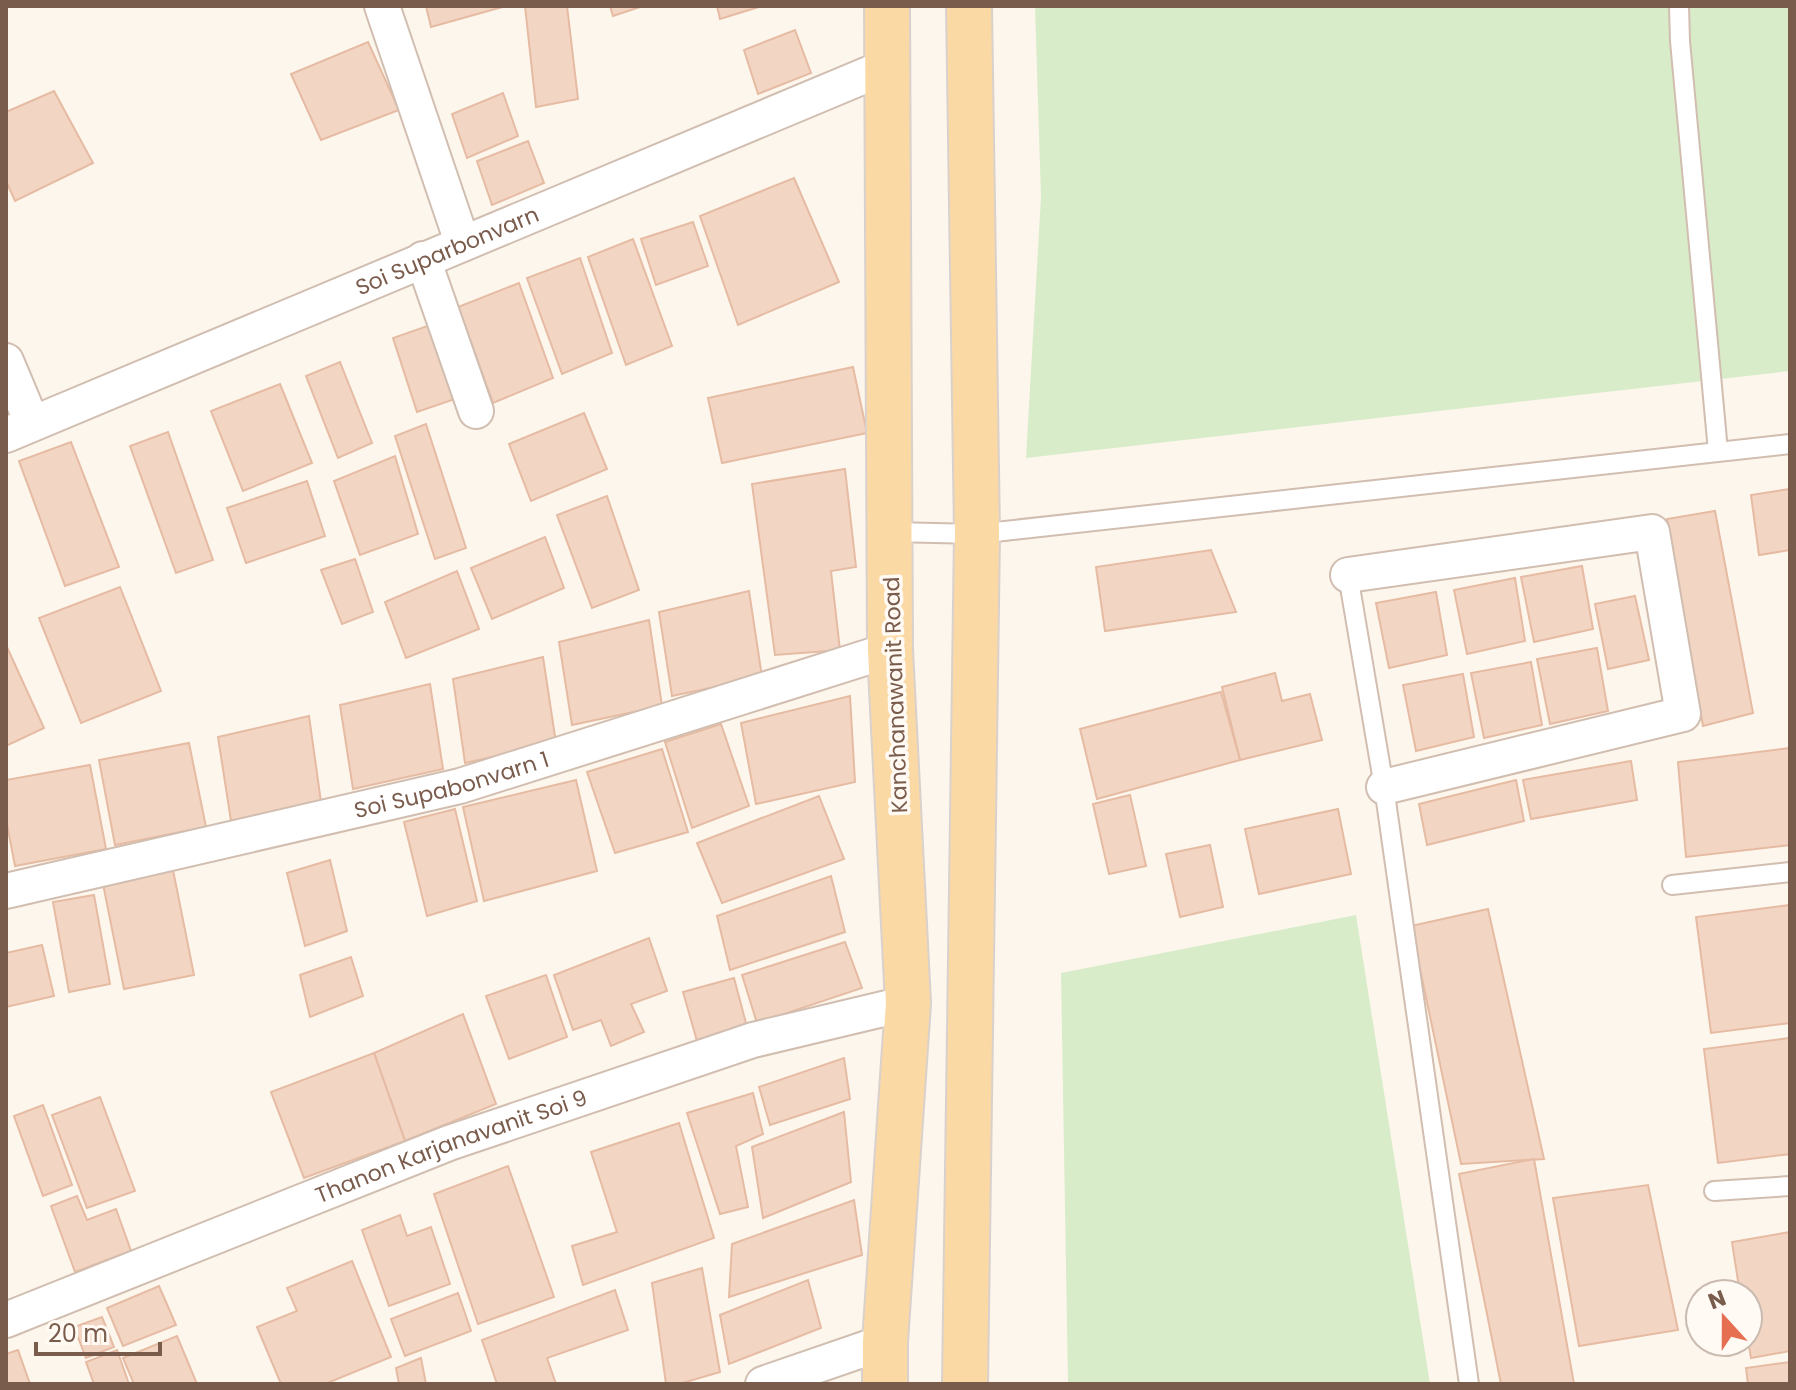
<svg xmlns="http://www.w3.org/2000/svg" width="1796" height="1390" font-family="Poppins,sans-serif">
<rect width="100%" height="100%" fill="#fdf6ec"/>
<g fill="#d8ecc9">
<path d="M1035 6H1790V371L1026 458 1041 197Z"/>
<path d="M1356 915 1430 1384H1068L1061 973Z"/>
</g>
<g fill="#f3d5c3" stroke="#e6bba3" stroke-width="2">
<path d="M426 6H506L431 27Z"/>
<path d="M525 6H567L578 99 536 107Z"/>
<path d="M610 6H643L613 16Z"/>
<path d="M717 6H762L720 19Z"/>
<path d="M795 30 811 73 758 94 744 50Z"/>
<path d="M368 42 399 110 321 140 291 74Z"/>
<path d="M54 91 93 163 15 201 6 181V112Z"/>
<path d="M503 93 518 136 467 158 452 114Z"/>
<path d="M528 141 544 183 492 205 477 161Z"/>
<path d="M794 178 839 282 738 325 700 216Z"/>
<path d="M693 222 708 266 656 285 641 239Z"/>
<path d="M633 239 672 346 626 365 588 257Z"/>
<path d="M580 258 612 353 562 374 527 278Z"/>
<path d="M519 283 553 378 493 403 458 307Z"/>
<path d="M436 323 461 397 417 412 393 338Z"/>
<path d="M340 362 372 443 338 458 306 376Z"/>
<path d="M853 367 867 433 722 463 708 398Z"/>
<path d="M280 384 312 463 243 491 211 411Z"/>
<path d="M584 413 607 469 531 501 509 444Z"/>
<path d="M426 424 466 548 435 559 395 436Z"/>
<path d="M168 432 213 560 176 573 130 446Z"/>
<path d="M71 442 119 567 65 586 19 461Z"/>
<path d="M395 456 418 534 360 555 334 481Z"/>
<path d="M845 469 856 567 831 571 840 650 775 655 752 484Z"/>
<path d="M307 481 325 536 246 563 227 508Z"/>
<path d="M1790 489V550L1759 555 1751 495Z"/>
<path d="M607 496 639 590 592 608 557 515Z"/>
<path d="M1715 511 1753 713 1703 726 1667 519Z"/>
<path d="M545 537 564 588 492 619 471 568Z"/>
<path d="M1211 550 1236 612 1105 631 1096 567Z"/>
<path d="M355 559 373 612 342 624 321 570Z"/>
<path d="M1582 566 1593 629 1534 642 1521 577Z"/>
<path d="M457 571 479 629 406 658 385 602Z"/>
<path d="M1515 578 1525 641 1467 654 1454 590Z"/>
<path d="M120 587 161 691 81 723 39 618Z"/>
<path d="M749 591 762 677 672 696 659 612Z"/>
<path d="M1436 592 1447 655 1389 668 1376 603Z"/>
<path d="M1635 596 1649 660 1608 669 1595 604Z"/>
<path d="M649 620 662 706 572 725 559 642Z"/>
<path d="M6 645 44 728 6 746Z"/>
<path d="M1597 648 1608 711 1550 724 1537 659Z"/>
<path d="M543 657 556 743 465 763 453 679Z"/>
<path d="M1531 662 1542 725 1484 738 1471 673Z"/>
<path d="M1275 673 1282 701 1310 694 1322 740 1240 760 1222 687Z"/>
<path d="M1463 674 1474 737 1416 751 1403 685Z"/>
<path d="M430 684 443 769 353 789 340 705Z"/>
<path d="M1221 692 1240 760 1097 799 1080 729Z"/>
<path d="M850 696 855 782 756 804 741 723Z"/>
<path d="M309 716 321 802 231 821 218 737Z"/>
<path d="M721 724 749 806 692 828 665 742Z"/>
<path d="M189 743 206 827 115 845 99 760Z"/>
<path d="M1790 748V845L1686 857 1678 762Z"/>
<path d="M662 749 688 832 615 853 587 772Z"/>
<path d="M1631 761 1637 800 1531 819 1523 780Z"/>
<path d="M90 765 106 849 15 866 6 819V780Z"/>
<path d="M576 780 597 871 484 901 463 807Z"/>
<path d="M1516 780 1524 821 1427 845 1419 804Z"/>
<path d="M1130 795 1146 866 1109 874 1093 804Z"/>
<path d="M819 796 844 859 722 903 697 843Z"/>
<path d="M455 809 477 901 427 916 404 822Z"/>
<path d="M1338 809 1351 874 1259 894 1245 829Z"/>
<path d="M1210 845 1223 907 1180 917 1166 854Z"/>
<path d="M330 860 347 931 305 946 287 873Z"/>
<path d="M173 870 194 975 124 989 103 884Z"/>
<path d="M831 876 845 932 730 970 717 916Z"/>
<path d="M94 895 110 984 69 992 53 902Z"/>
<path d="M1790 905V1023L1711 1033 1696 917Z"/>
<path d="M1488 909 1544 1159 1461 1164 1411 926Z"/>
<path d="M649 938 667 991 631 1004 644 1032 611 1046 601 1020 573 1030 554 975Z"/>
<path d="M845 942 862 988 757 1023 742 975Z"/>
<path d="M42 945 54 996 6 1007V953Z"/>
<path d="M351 957 363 996 310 1017 300 975Z"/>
<path d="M546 975 567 1037 509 1059 486 996Z"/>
<path d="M734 978 747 1027 697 1041 683 992Z"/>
<path d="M463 1014 496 1104 405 1141 374 1053Z"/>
<path d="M1790 1038V1154L1718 1163 1704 1049Z"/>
<path d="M374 1053 405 1141 304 1178 271 1092Z"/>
<path d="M844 1058 850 1099 770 1125 759 1087Z"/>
<path d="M753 1093 763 1134 736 1146 748 1207 720 1214 687 1113Z"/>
<path d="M100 1097 135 1191 87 1208 52 1115Z"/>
<path d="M43 1105 72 1185 43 1196 14 1116Z"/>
<path d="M844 1112 851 1182 763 1218 752 1147Z"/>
<path d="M679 1123 714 1238 583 1285 572 1246 617 1232 591 1152Z"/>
<path d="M1534 1159 1574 1384H1501L1459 1174Z"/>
<path d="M508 1166 554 1297 478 1324 434 1194Z"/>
<path d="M1648 1185 1678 1330 1579 1346 1553 1198Z"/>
<path d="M77 1196 87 1220 116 1209 131 1251 75 1272 51 1206Z"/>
<path d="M854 1200 862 1255 729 1297 732 1244Z"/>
<path d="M400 1215 407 1236 431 1227 450 1284 389 1306 362 1230Z"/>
<path d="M1790 1232V1351L1751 1358 1748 1340V1294H1740L1732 1242Z"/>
<path d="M352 1261 391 1357 325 1384H281L257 1327 297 1311 287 1288Z"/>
<path d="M702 1268 720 1372 679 1384H666L652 1283Z"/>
<path d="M808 1280 821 1328 729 1364 720 1315Z"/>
<path d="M159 1286 176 1325 123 1346 107 1308Z"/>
<path d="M615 1290 628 1330 547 1358 556 1384H497L482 1340Z"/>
<path d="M458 1293 471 1331 405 1356 391 1319Z"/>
<path d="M102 1317 114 1347 86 1358 74 1327Z"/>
<path d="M177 1336 197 1384H134L123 1358Z"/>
<path d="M18 1350 30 1384H6V1354Z"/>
<path d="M117 1350 129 1384H94L86 1362Z"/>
<path d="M421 1358 426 1384H399L396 1368Z"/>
<path d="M1790 1362V1384H1748L1746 1368Z"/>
</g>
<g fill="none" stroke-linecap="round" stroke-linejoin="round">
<defs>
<g id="service">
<path d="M1679 6 1680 41 1718 451"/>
<path d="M892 532 977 534 1790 444"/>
<path d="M1348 575 1384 787 1469 1384"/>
<path d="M1672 885 1790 872"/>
<path d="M1714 1191 1790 1186"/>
</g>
<g id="minor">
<path d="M382 6 462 242"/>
<path d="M423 259 476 411"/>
<path d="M6 361 32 423"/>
<path id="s1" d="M6 435 888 66"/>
<path d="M1348 575 1652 532 1683 714 1384 787"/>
<path id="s2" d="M6 891 460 786 890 650"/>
<path id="s3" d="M6 1320 449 1143 753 1040 908 1003"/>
<path d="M763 1384 885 1342"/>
</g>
<g id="primary">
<path d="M885 1384V1342L908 1003 890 650 887 6"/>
<path d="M965 1384 977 534 969 6"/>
</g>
</defs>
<use href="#service" stroke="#d1beb0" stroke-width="22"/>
<use href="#minor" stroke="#d1beb0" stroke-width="38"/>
<use href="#primary" stroke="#dad1cd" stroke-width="48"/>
<use href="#service" stroke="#fff" stroke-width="18"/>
<use href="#minor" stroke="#fff" stroke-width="34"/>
<use href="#primary" stroke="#fbd9a5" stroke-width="44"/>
</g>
<g text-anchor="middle" stroke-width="7" stroke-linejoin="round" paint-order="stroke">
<g font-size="22" fill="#7a5c4d" stroke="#fffaf3">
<text dy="8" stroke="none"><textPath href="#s1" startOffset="478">Soi Suparbonvarn</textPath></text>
<text transform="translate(895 695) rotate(-92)" y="8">Kanchanawanit Road</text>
<text dy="8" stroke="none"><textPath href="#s2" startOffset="458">Soi Supabonvarn 1</textPath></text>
<text dy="8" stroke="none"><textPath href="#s3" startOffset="478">Thanon Karjanavanit Soi 9</textPath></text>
</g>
</g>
<rect width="1796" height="1390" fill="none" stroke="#7a5c4d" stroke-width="16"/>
<g transform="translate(1724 1318) rotate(339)"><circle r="38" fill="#fffaf3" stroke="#cabbb1" stroke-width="2"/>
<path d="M0-6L14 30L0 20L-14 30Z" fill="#e76f51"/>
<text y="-12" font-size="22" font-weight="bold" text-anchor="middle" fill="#7a5c4d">N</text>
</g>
<path d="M36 1342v12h124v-12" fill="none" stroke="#7a5c4d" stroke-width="4"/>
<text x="48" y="1342" font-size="24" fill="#7a5c4d" stroke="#fffaf3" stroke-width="6" paint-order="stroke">20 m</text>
</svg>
